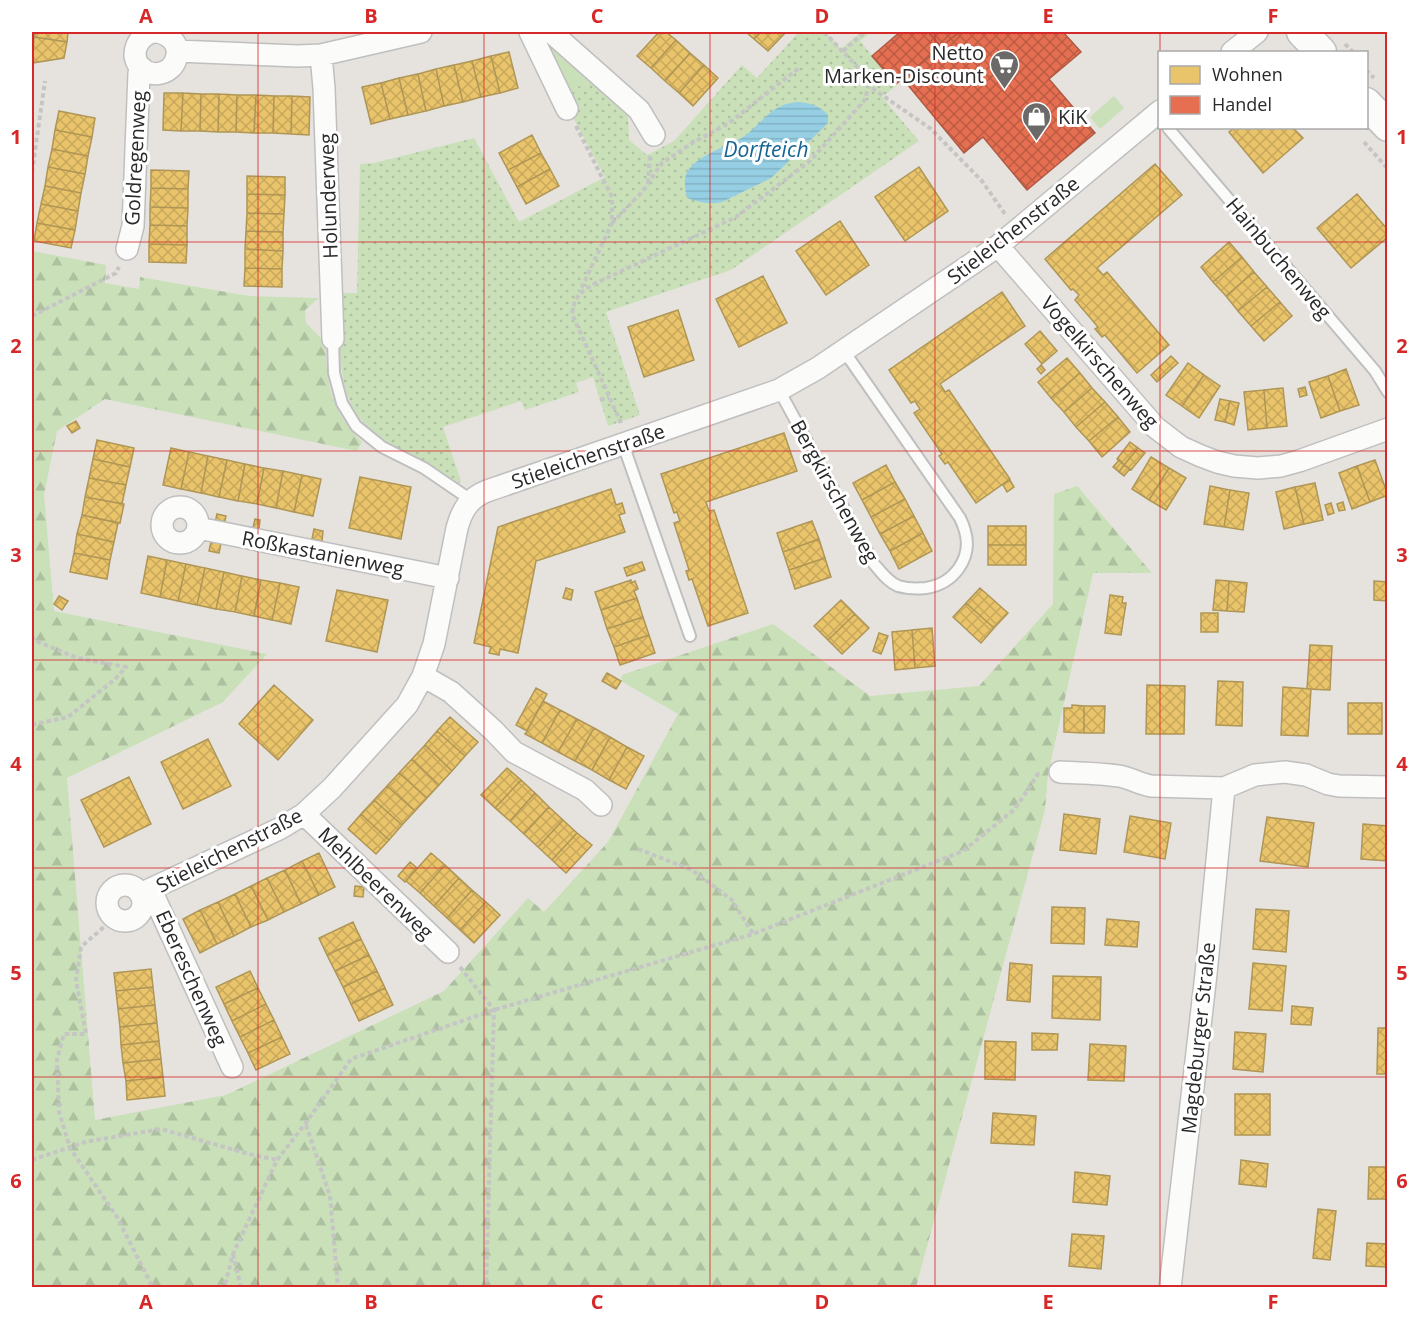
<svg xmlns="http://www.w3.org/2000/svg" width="1419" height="1319" font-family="'Open Sans',sans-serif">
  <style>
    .grass { fill: #c9e0b9 }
    .forest { fill: url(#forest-firs) }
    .park { fill: url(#park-dots) }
    .water { fill: url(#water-rules) }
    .homes { fill: url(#homes-cross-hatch); stroke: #af9656; stroke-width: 1.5 }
    .shops { fill: url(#shops-cross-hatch); stroke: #ae5a45; stroke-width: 1.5 }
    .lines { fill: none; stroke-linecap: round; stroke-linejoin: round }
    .service-casing { stroke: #c0bfc0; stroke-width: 14 }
    .minor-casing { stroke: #c0bfc0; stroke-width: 24 }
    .secondary-casing { stroke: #c0bfc0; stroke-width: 33 }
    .path { stroke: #c6c5c5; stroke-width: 4; stroke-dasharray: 4.5 3; stroke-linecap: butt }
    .service { stroke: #fbfbfa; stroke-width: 10 }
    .minor { stroke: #fbfbfa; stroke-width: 21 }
    .secondary { stroke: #fbfbfa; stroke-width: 30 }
    .grid { fill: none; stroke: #d62828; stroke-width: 1.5; stroke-opacity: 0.55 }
    .labels { text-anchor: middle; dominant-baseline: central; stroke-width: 6; stroke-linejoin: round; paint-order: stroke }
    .poi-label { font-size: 20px; fill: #292929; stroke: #fff; text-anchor: end }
    .street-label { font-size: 20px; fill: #292929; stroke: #fff }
    .water-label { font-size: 21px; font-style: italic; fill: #156490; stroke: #fff }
    .neatline { fill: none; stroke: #d62828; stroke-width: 2 }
    .grid-label { font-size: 20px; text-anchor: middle; font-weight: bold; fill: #d62828 }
  </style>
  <defs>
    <pattern id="forest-firs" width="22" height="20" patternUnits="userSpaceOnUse" patternTransform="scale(1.5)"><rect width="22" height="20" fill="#c9e0b9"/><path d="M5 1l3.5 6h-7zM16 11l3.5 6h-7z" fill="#adc09f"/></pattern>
    <pattern id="park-dots" width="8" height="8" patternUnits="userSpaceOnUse" patternTransform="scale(1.5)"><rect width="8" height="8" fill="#c9e0b9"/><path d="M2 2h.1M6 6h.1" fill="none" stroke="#adc09f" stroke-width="1.8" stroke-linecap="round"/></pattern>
    <pattern id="water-rules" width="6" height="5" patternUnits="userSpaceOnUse" patternTransform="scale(1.5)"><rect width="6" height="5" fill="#96cfe4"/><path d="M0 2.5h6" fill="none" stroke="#81b2c4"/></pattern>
    <pattern id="homes-cross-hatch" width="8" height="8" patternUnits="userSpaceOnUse" patternTransform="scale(1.5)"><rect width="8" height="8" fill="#e9c46a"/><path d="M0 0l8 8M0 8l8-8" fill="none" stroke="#c8a85c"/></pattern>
    <pattern id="shops-cross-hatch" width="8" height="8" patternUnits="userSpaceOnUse" patternTransform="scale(1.5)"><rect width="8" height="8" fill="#e76f51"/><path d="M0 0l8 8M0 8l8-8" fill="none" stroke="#bb5b43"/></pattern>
  </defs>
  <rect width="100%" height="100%" fill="#e6e3de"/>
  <!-- grass -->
  <path class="grass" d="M547 41 590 80 571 91 546 42Z
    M1114 96 1124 108 1100 129 1090 117Z"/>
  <!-- forest -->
  <path class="forest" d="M32 251 106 265 105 283 139 289 140 277 249 296 319 298 305 310 306 323 325 342C327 386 330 410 362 442L357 451 105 399 57 431 44 495 54 611 267 654 223 702 67 778 95 1120 226 1095 444 991 528 898 544 912 608 842 678 714 621 681 622 675 773 624 870 696 979 686 1053 604 1054 494 1077 486 1152 573H1093L1048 774 1045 810 916 1287H32Z"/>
  <!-- park -->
  <path class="park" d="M799 32H826L841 49 861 32H871L860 41 897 85 882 97 919 141 731 270 606 312 640 415 608 426 593 377 576 383 579 392 525 410 521 401 443 427 461 481 459 483C445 474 430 465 416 457 402 450 388 443 376 434 332 401 340 342 341 293H357L360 164 374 163 474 138 519 222 605 177 569 110 578 105 571 91 590 80 628 115 629 140 647 155 674 141 742 65 757 78Z"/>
  <!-- water -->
  <path class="water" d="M797 102C810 103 819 105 828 115V123L784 166 771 178 722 202C709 205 699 202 687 198 685 187 682 176 691 167 702 154 728 146 743 137 756 129 765 114 779 107 784 104 791 103 797 102Z"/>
  <!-- homes -->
  <path class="homes" d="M35 32H68L67 42 34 37Z
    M659 32H666L676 40 651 68 637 56Z
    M746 32H761L754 39Z
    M761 32H786L768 51 754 39Z
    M34 37 67 42 64 58 32 63Z
    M676 40 690 53 665 81 651 68Z
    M509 52 518 88 500 93 491 56Z
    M690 53 704 65 679 93 665 81Z
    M491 56 500 93 481 97 472 61Z
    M472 61 481 97 463 102 454 65Z
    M454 65 463 102 444 106 436 69Z
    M704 65 718 78 693 106 679 93Z
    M436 69 444 106 426 111 418 74Z
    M418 74 426 111 408 115 399 78Z
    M399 78 408 115 390 119 381 83Z
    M381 83 390 119 371 124 362 87Z
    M164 93H183L181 131 163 130Z
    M183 93 201 94 200 131H181Z
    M201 94H219L218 132 200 131Z
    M219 94 237 95 236 132H218Z
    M237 95H256L254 133 236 132Z
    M256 95 274 96 273 133H254Z
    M274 96H292L291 134 273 133Z
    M292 96 310 97 309 135 291 134Z
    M59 111 95 118 92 137 55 130Z
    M1234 128H1293L1303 138 1263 173 1229 132Z
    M55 130 92 137 88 156 52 149Z
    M532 135 541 153 508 170 499 153Z
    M52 149 88 156 85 174 48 167Z
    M541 153 550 169 517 187 508 170Z
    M1155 164 1182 195 1097 268 1103 275 1107 272 1169 345 1137 373 1105 335 1102 337 1095 329 1098 327 1075 300 1079 295 1073 289 1071 290 1045 259Z
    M48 167 85 174 81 193 45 186Z
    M919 167 948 211 905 241 875 197Z
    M550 169 559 186 526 204 517 187Z
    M151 170 189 171 188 189 151 188Z
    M247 176 285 177V195L247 194Z
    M45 186 81 193 78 211 41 204Z
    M151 188 188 189V208L150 207Z
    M247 194 285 195 284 214 247 213Z
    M1357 194 1388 230V237L1351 268 1317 228Z
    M41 204 78 211 75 230 37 223Z
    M150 207 188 208 187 226 150 225Z
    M247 213 284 214 283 232 246 231Z
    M840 221 869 265 826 295 796 251Z
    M37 223 75 230 71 248 34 241Z
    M150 225 187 226V245L149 244Z
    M246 231 283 232V251L245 249Z
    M1229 242 1242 257 1213 282 1201 267Z
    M149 244 187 245 186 263 149 262Z
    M245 249 283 251 282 269 245 268Z
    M1242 257 1254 272 1226 296 1213 282Z
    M245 268 282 269V287L244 286Z
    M1254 272 1267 287 1238 311 1226 296Z
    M763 276 787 323 739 347 716 299Z
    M1267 287 1280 302 1251 326 1238 311Z
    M1002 292 1025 326 940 384 945 392 949 390 1010 479 976 503 948 462 945 464 939 456 942 454 914 413 920 409 915 401 911 403 889 370Z
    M1280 302 1292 316 1264 341 1251 326Z
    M678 310 694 360 644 377 628 327Z
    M1040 331 1057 351 1042 364 1025 344Z
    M1171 356 1178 363 1157 382 1151 375Z
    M1067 358 1080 373 1051 398 1038 382Z
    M1188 363 1204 375 1182 406 1166 395Z
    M1041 365 1045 370 1041 374 1037 369Z
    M1346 369 1359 405 1340 411 1328 376Z
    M1080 373 1092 388 1064 412 1051 398Z
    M1204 375 1220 386 1199 418 1182 406Z
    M1328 376 1340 411 1321 418 1309 382Z
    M1305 387 1307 395 1300 397 1298 389Z
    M1092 388 1105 402 1076 427 1064 412Z
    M1283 388 1287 426 1267 428 1264 390Z
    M1264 390 1267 428 1248 430 1244 392Z
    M1220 399 1230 401 1225 422 1215 420Z
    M1230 401 1239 403 1234 425 1225 422Z
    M1105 402 1118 417 1089 441 1076 427Z
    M1118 417 1130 432 1102 457 1089 441Z
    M76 421 80 428 72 433 67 426Z
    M784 433 797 471 706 502 709 511 714 510 748 613 708 626 692 579 689 580 686 571 689 570 674 523 680 521 677 512 674 513 661 474Z
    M97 440 134 448 130 467 93 459Z
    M1130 442 1138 448 1124 465 1117 459Z
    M171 448 189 452 181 489 163 485Z
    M1138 448 1145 453 1131 470 1124 465Z
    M189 452 208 456 201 493 181 489Z
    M208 456 227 460 219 497 201 493Z
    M1151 457 1169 468 1149 500 1132 489Z
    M93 459 130 467 126 485 89 478Z
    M227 460 245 464 238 501 219 497Z
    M1119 460 1124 465 1119 472 1113 467Z
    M1375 460 1388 495 1370 502 1357 466Z
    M245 464 264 468 257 504 238 501Z
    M886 465 895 482 862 500 853 483Z
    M1124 465 1130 469 1124 476 1119 472Z
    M1357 466 1370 502 1352 509 1339 473Z
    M264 468 283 471 276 508 257 504Z
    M1169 468 1186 478 1166 510 1149 500Z
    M283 471 302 475 294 512 276 508Z
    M302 475 321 479 313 516 294 512Z
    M360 477 411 487 401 539 349 528Z
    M89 478 126 485 122 504 85 497Z
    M1010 480 1014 487 1007 492 1003 485Z
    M895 482 905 499 871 517 862 500Z
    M1315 483 1323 520 1304 524 1295 487Z
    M1210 486 1230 490 1224 527 1204 524Z
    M1295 487 1304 524 1284 529 1276 492Z
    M611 489 616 505 622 503 625 513 619 515 625 532 536 561 518 653 500 649 499 655 489 653 491 647 474 643 498 527Z
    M1230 490 1249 493 1243 530 1224 527Z
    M85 497 124 504 120 523 82 515Z
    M905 499 914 516 880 534 871 517Z
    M1343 502 1345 510 1339 511 1337 504Z
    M1331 503 1334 513 1328 515 1325 505Z
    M217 514 226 516 224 525 215 523Z
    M82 515 118 523 114 542 77 534Z
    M914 516 923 533 890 551 880 534Z
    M255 519 260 520 259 529 253 528Z
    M812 521 819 539 783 552 777 533Z
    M988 526H1026V545H988Z
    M314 529 323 531 322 541 312 539Z
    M923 533 932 551 899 569 890 551Z
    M77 534 114 542 110 560 74 553Z
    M819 539 825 558 789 570 783 552Z
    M211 542 221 543 219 553 209 551Z
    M988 545H1026V565H988Z
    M74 553 110 560 107 579 70 572Z
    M148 556 167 560 160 597 141 593Z
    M825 558 831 577 795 589 789 570Z
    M167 560 186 564 178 601 160 597Z
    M642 562 645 570 627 576 624 568Z
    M186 564 205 568 197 605 178 601Z
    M205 568 224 572 216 609 197 605Z
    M224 572 242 576 235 612 216 609Z
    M242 576 261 580 254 616 235 612Z
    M261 580 280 583 272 620 254 616Z
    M631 580V583L635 581 638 589 634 591 637 598 601 610 595 592Z
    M1216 580 1229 581 1227 611 1213 610Z
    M1229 581 1247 583 1244 612 1227 611Z
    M1374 581 1388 582V601L1374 600Z
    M280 583 299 587 291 624 272 620Z
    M566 588 573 590 571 600 563 598Z
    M980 588 1008 613 994 628 966 603Z
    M337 590 388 600 377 652 326 641Z
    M1110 595 1123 597 1122 603H1126L1121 635 1105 633Z
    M59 596 68 601 62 610 54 604Z
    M637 598 643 617 607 629 601 610Z
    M841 600 855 614 828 640 814 626Z
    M966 603 994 628 981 643 953 617Z
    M1201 613H1218V632H1201Z
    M855 614 869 628 842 654 828 640Z
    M643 617 649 635 614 647 607 629Z
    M932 628 935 666 915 668 912 630Z
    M912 630 915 668 895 670 892 632Z
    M879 633 888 636 881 654 873 651Z
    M649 635 655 653 620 665 614 647Z
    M1310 645 1332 646 1330 690 1307 689Z
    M607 673 621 681 616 689 602 681Z
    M1218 681 1243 682 1242 726 1216 725Z
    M274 685 313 720 278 760 239 724Z
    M1147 685 1185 686 1184 734H1146Z
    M1283 687 1311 689 1308 736 1281 735Z
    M536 688 547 694 527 731 516 725Z
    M543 701 560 710 542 743 525 734Z
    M1348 703H1382V734H1348Z
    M1072 705 1084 706V733L1064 732V708H1072Z
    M1084 706H1105L1104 733H1084Z
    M560 710 577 719 558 752 542 743Z
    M450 717 478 742 465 756 437 731Z
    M577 719 594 728 575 761 558 752Z
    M594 728 610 737 592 770 575 761Z
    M437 731 465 756 452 771 425 745Z
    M610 737 627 747 609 780 592 770Z
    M208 739 231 786 183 809 161 762Z
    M425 745 452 771 439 785 412 759Z
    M627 747 644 756 626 789 609 780Z
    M412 759 439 785 427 798 399 773Z
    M507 768 521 780 495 808 481 795Z
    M399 773 427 798 415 811 387 786Z
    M129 777 151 824 104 847 81 800Z
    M521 780 535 793 510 821 495 808Z
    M387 786 415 811 402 825 374 800Z
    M535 793 549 807 524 834 510 821Z
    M374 800 402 825 389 840 361 814Z
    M549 807 563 820 538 847 524 834Z
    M361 814 389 840 376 854 348 829Z
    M1064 814 1100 819 1096 854 1060 850Z
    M1130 816 1171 823 1165 859 1124 852Z
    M1267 817 1314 823 1308 867 1260 861Z
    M563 820 577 833 552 860 538 847Z
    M1363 824 1388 826V861L1361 859Z
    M577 833 592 845 566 873 552 860Z
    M319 853 335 887 319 895 302 861Z
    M431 853 445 865 420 893 406 881Z
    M302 861 319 895 301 904 285 870Z
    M410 862 417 868 405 882 398 876Z
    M445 865 459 878 434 906 420 893Z
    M285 870 301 904 284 912 267 878Z
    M267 878 284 912 268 920 251 886Z
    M459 878 472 890 447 918 434 906Z
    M251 886 268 920 251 927 235 894Z
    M355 886 364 887 363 897 354 896Z
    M472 890 486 902 460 930 447 918Z
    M235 894 251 927 234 936 218 902Z
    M218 902 234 936 217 944 200 910Z
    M486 902 500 915 474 943 460 930Z
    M1052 907 1085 908 1084 944 1051 943Z
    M1256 909 1289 911 1286 952 1253 949Z
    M200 910 217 944 200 953 183 919Z
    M1107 919 1139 922 1137 947 1105 945Z
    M353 922 361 939 327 955 319 938Z
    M361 939 369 955 335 971 327 955Z
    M369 955 377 971 343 987 335 971Z
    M1010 963 1032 965 1030 1002 1007 1000Z
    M1253 963 1286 966 1282 1011 1249 1009Z
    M151 969 153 987 116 991 114 973Z
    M250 971 258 988 224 1004 216 987Z
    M377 971 385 988 351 1004 343 987Z
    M1053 976 1101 977 1100 1020 1052 1018Z
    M153 987 155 1005 118 1009 116 991Z
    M258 988 266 1004 232 1021 224 1004Z
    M385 988 393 1005 359 1021 351 1004Z
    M266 1004 274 1020 240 1037 232 1021Z
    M155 1005 157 1023 120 1027 118 1009Z
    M1292 1006 1313 1008 1311 1025 1291 1024Z
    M274 1020 282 1037 248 1053 240 1037Z
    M157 1023 159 1041 121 1045 120 1027Z
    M1378 1028H1388V1074H1377Z
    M1235 1032 1266 1034 1263 1072 1233 1069Z
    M1032 1033 1058 1034 1057 1050H1032Z
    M282 1037 290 1054 256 1070 248 1053Z
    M159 1041 161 1059 123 1063 121 1045Z
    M985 1041 1016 1042 1015 1080 985 1079Z
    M1090 1044 1126 1046 1124 1081 1088 1080Z
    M161 1059 163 1077 126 1081 123 1063Z
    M163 1077 165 1096 127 1100 126 1081Z
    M1235 1094H1270V1135H1235Z
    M993 1113 1036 1116 1034 1145 991 1143Z
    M1241 1160 1268 1164 1266 1187 1239 1184Z
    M1369 1167H1388V1199H1368Z
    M1075 1172 1110 1176 1107 1205 1073 1202Z
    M1318 1209 1336 1211 1330 1260 1313 1258Z
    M1072 1234 1104 1236 1101 1269 1069 1266Z
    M1367 1243 1388 1244V1267L1366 1266Z"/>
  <!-- shops -->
  <path class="shops" d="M900 32H928L941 47 896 84 872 56Z
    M929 32H959L941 47Z
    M959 32H1063L1081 52 1049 79 1095 133 1027 190 983 137 964 153 903 79Z"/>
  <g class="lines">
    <defs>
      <path id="service" d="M1168 128 1375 371 1388 392
        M333 339 334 373 342 403 356 426 382 447 424 468 471 500
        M779 390 874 564C881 572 888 582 898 586 908 589 916 589 926 588 953 584 973 559 965 531 964 527 962 522 960 518L844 351
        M623 444 690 636"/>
      <path id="minor" d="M154 32C138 35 128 55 141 68 153 79 172 73 176 59 181 45 170 34 157 32
        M530 32 567 109
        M551 32 639 110 654 135
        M177 51 298 56 321 55 421 32
        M1232 52 1257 32
        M321 55 324 88 333 339
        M998 246 1155 427 1181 447 1201 456 1217 462 1234 466 1258 468 1281 466 1299 461 1388 429
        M127 249 133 226 139 73 142 68
        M162 525a18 18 0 1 1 36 0a18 18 0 1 1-36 0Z
        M198 528 448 578
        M423 676 451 692 494 731 514 752 585 790 601 805
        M1060 772C1079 773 1100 773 1119 776 1130 778 1140 784 1151 786L1224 788 1255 775 1285 772 1306 775 1328 784 1339 786 1388 787
        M304 814 448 952
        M107 903a18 18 0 1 1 36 0a18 18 0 1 1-36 0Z
        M151 890 232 1067
        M140 894 279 829 304 814 332 788 407 705 423 676 434 644 457 528C462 510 469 498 487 491L779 390 818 368 998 246 1160 111
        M1170 1288 1206 974 1224 788"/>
      <path id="secondary" d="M1302 32 1321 52
        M1366 103 1388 126"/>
    </defs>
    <!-- service casing -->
    <use href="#service" class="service-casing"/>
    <!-- minor casing -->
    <use href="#minor" class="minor-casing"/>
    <!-- secondary casing -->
    <use href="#secondary" class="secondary-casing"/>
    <!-- path -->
    <path class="path" d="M824 32 865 75 869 86 931 129 982 181 1005 214
      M1345 44 1353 52
      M843 51 865 32
      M1366 70 1374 78
      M576 126 612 197V223L580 291
      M1364 142 1388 169
      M32 172 45 81
      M648 183 650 154
      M612 223 642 192 662 163 694 142 729 123 799 68
      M32 316 116 273 119 267
      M600 400 609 397
      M621 423 572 314C575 295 580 292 596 283L736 217 810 161 864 101 869 86
      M32 636 34 640 77 658 126 667 114 680 68 717 35 724H32
      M638 849 692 870 732 900 753 934
      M112 915 106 925 81 947 76 980 86 1034H64L57 1059 59 1112 70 1148 117 1217 153 1288
      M460 967 494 1010 486 1288
      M306 1125 330 1196 338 1288
      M32 1160 85 1142 161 1129 249 1154 277 1160
      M233 1254 241 1288
      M218 1288 226 1281 233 1254 277 1160 305 1124 351 1059 494 1010 753 934 963 851 1015 809 1038 774H1040"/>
    <!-- service -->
    <use href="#service" class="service"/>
    <!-- minor -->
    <use href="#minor" class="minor"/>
    <!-- secondary -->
    <use href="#secondary" class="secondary"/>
  </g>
  <!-- grid -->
  <path class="grid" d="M258 32V1288M484 32V1288M710 32V1288M935 32V1288M1160 32V52M1160 128V1288M32 242H1388M32 451H1388M32 660H1388M32 868H1388M32 1077H1388"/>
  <!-- icons -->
  <defs>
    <symbol id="supermarket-pin" viewBox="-11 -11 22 30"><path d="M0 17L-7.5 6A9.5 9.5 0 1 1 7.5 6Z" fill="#6b6a68" stroke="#fff"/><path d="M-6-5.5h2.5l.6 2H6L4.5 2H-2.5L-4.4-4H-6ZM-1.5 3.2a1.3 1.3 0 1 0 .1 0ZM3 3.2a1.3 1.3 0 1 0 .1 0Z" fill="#fff"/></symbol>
    <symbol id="shop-pin" viewBox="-11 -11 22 30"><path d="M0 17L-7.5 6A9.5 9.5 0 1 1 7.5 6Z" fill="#6b6a68" stroke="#fff"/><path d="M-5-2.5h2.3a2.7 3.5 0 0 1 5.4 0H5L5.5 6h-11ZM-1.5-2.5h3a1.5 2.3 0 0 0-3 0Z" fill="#fff"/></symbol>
  </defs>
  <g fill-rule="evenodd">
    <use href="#supermarket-pin" x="988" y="48" width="33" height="45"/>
    <use href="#shop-pin" x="1020" y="100" width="33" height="45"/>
  </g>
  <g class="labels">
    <!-- poi labels -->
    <g class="poi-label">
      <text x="984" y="52">Netto<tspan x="984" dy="23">Marken-Discount</tspan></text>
      <text x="1058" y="116" text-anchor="start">KiK</text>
    </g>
    <!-- street labels -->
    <g class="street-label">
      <text transform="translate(135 158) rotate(-87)">Goldregenweg</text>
      <text transform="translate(328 196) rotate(-92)">Holunderweg</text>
      <text transform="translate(1013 230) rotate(-38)">Stieleichenstraße</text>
      <text transform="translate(1279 258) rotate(50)">Hainbuchenweg</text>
      <text transform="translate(1100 362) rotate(49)">Vogelkirschenweg</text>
      <text transform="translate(588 456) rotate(-19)">Stieleichenstraße</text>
      <text transform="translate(835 491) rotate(61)">Bergkirschenweg</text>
      <text transform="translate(323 553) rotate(11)">Roßkastanienweg</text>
      <text transform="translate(229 850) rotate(-27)">Stieleichenstraße</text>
      <text transform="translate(376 883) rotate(44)">Mehlbeerenweg</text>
      <text transform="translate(192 978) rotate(66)">Ebereschenweg</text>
      <text transform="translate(1198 1038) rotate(-84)">Magdeburger Straße</text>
    </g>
    <!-- water labels -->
    <g class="water-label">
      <text x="766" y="149">Dorfteich</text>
    </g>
  </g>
  <!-- border -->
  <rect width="1419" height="1319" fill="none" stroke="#ffffff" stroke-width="66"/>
  <!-- legend -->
  <rect x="1158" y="51" width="210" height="78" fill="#ffffff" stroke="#a9a9a9" stroke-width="1.5"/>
  <rect x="1170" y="66" width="30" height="18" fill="#e9c46a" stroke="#a9a9a9" stroke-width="1.5"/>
  <text x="1212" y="81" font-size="18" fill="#292929">Wohnen</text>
  <rect x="1170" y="96" width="30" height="18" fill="#e76f51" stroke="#a9a9a9" stroke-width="1.5"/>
  <text x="1212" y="111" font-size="18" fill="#292929">Handel</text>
  <rect x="33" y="33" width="1353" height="1253" class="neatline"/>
  <g class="grid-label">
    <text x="146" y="23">A</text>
    <text x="371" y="23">B</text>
    <text x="597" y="23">C</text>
    <text x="822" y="23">D</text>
    <text x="1048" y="23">E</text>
    <text x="1273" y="23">F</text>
    <text x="16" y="144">1</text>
    <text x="1402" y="144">1</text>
    <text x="16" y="353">2</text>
    <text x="1402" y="353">2</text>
    <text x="16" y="562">3</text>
    <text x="1402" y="562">3</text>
    <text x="16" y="771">4</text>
    <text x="1402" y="771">4</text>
    <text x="16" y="980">5</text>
    <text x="1402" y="980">5</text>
    <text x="16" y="1188">6</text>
    <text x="1402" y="1188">6</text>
    <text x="146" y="1309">A</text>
    <text x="371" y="1309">B</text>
    <text x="597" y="1309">C</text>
    <text x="822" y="1309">D</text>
    <text x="1048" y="1309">E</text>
    <text x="1273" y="1309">F</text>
  </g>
</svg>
